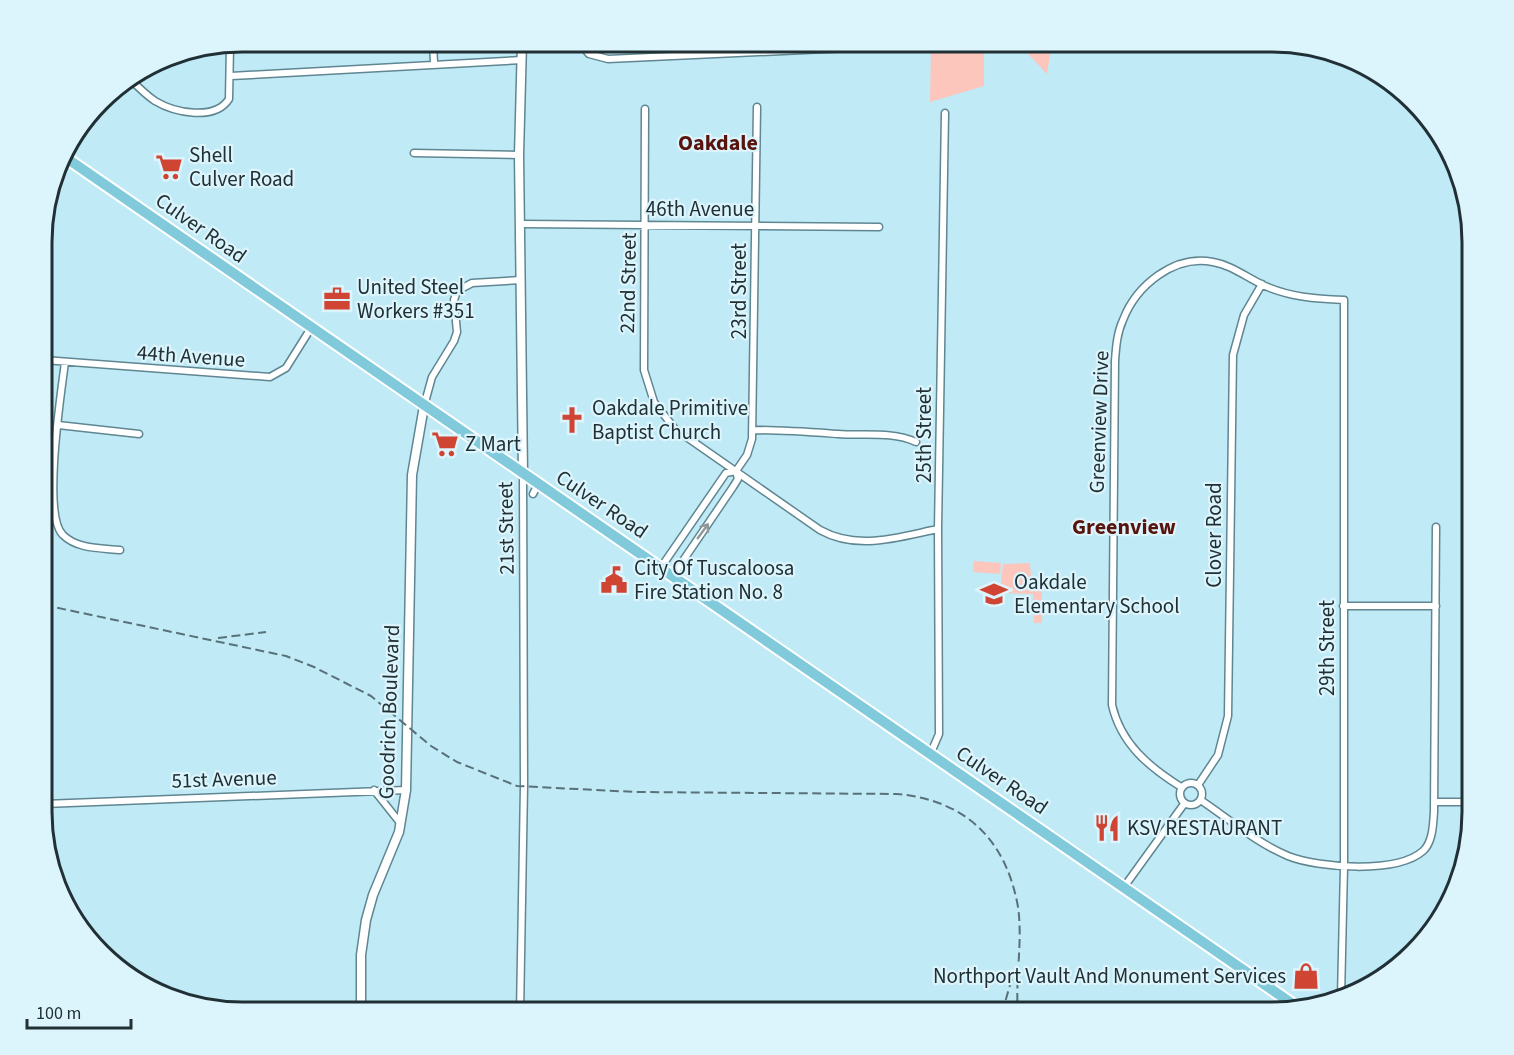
<svg xmlns="http://www.w3.org/2000/svg" width="1514" height="1055" font-family="'Source Sans 3',sans-serif">
  <style>
    .green { fill: #fcc6bd }
    .lines { fill: none; stroke-linecap: round; stroke-linejoin: round }
    .minor-casing { stroke: #5f8691; stroke-width: 9 }
    .tertiary-casing { stroke: #5f8691; stroke-width: 11 }
    .primary-casing { stroke: #fff; stroke-width: 14 }
    .minor { stroke: #fff; stroke-width: 6 }
    .tertiary { stroke: #fff; stroke-width: 8 }
    .primary { stroke: #80cadc; stroke-width: 10 }
    .rail { stroke: #587179; stroke-width: 2; stroke-dasharray: 9 4.5; stroke-linecap: butt }
    .oneway { stroke: #90989a }
    .labels { text-anchor: middle; dominant-baseline: central; stroke-width: 4.5; stroke-linejoin: round; paint-order: stroke }
    .poi-label { font-size: 21px; fill: #203035; stroke: #dcf4fc; text-anchor: start }
    .street-label { font-size: 21px; fill: #203035; stroke: #dcf4fc }
    .neighbourhood-label { font-size: 22px; font-weight: bold; fill: #57130c; stroke: #dcf4fc }
    .rim { fill: none; stroke: #203035; stroke-width: 3 }
  </style>
  <rect width="100%" height="100%" fill="#c1eaf7"/>
  <!-- green -->
  <path class="green" d="M931 42H984V86L930 102Z
    M1017 42H1052L1047 74Z
    M974 561 1001 563 1000 574 973 572Z
    M1030 563 1031 578H1042V623H1034L1033 594 1000 593 1003 564Z"/>
  <g class="lines">
    <defs>
      <path id="minor" d="M433 42 434 63
        M579 42 589 54 608 59 934 44
        M1247 42V48
        M231 76 522 60
        M130 79C138 87 146 95 155 101 175 113 215 121 229 99L230 45
        M645 109 644 370 654 402 675 429 820 530C858 551 898 537 938 529
        M414 153 519 155
        M521 224 879 227
        M44 360 270 377 286 368 311 328
        M65 362C61 394 42 515 63 535 77 549 100 548 120 550
        M424 406 432 377 454 341 457 332 454 300 457 291 472 283 521 280
        M58 425 139 434
        M753 430C782 430 809 432 838 434 864 436 892 431 916 442
        M736 471 738 479 733 487 676 571 665 572 664 563 726 473 736 471 747 455 752 439 757 107
        M533 494 538 484
        M1343 606H1436
        M930 755 939 734 938 529 945 113
        M1180 794a11 11 0 1 1 22 0a11 11 0 1 1-22 0Z
        M1198 785 1218 755 1228 716 1233 355 1244 315 1262 284
        M1181 787C1149 767 1121 744 1112 705L1115 361C1116 347 1117 333 1123 320 1136 286 1174 254 1213 262 1231 265 1246 277 1263 285 1289 297 1316 299 1344 300V866L1341 997
        M374 790 401 824
        M1202 801C1230 820 1257 843 1288 856 1318 868 1397 874 1423 851 1433 842 1433 824 1434 812L1436 527
        M1434 802H1472
        M44 804 406 790
        M1124 887 1184 804
        M520 1013 524 786 523 474"/>
      <path id="tertiary" d="M522 42 519 155 523 474
        M361 1013V955L366 920 373 895 399 832 406 790 412 475 424 406"/>
      <path id="primary" d="M62 155 1297 1007"/>
    </defs>
    <!-- minor casing -->
    <use href="#minor" class="minor-casing"/>
    <!-- tertiary casing -->
    <use href="#tertiary" class="tertiary-casing"/>
    <!-- primary casing -->
    <use href="#primary" class="primary-casing"/>
    <!-- minor -->
    <use href="#minor" class="minor"/>
    <!-- tertiary -->
    <use href="#tertiary" class="tertiary"/>
    <!-- primary -->
    <use href="#primary" class="primary"/>
    <!-- rail -->
    <path class="rail" d="M44 605 286 656 314 667 371 696 431 746 457 762 517 786 636 792 897 794C965 800 1006 839 1018 907 1023 941 1015 978 1018 1013
      M218 638 266 632
      M1002 1013 1012 978"/>
  </g>
  <!-- one-way arrows -->
  <defs><path id="oneway-shaft" d="M-6 0H5M1.5-3L5.5 0L1.5 3" fill="none" stroke-width="1.6" stroke-linecap="round" stroke-linejoin="round" transform="scale(1.5)"/></defs>
  <use class="oneway" href="#oneway-shaft" transform="translate(703 531) rotate(-54)"/>
  <!-- icons -->
  <defs>
    <symbol id="supermarket-bare" viewBox="-9 -9 18 18"><path d="M-6-5.5h2.5l.6 2H6L4.5 2H-2.5L-4.4-4H-6ZM-1.5 3.2a1.3 1.3 0 1 0 .1 0ZM3 3.2a1.3 1.3 0 1 0 .1 0Z" fill="#d04433" stroke="#dcf4fc" stroke-width="2.5" paint-order="stroke"/></symbol>
    <symbol id="office-bare" viewBox="-9 -9 18 18"><path d="M-6-3h4V-5.5h4V-3h4V5H-6ZM-1-4.5V-3h2v-1.5ZM-6 0V1H6V0Z" fill="#d04433" stroke="#dcf4fc" stroke-width="2.5" paint-order="stroke"/></symbol>
    <symbol id="church-bare" viewBox="-9 -9 18 18"><path d="M-1.2-6h2.4v3.5h3.3v2.4h-3.3V6h-2.4V-.1h-3.3v-2.4h3.3Z" fill="#d04433" stroke="#dcf4fc" stroke-width="2.5" paint-order="stroke"/></symbol>
    <symbol id="civic-bare" viewBox="-9 -9 18 18"><path d="M-.6-6.5H3V-4.5H.6V-3L4-1V1h2V6H-6V1h2V-1L-.6-3ZM-1.2 2.5V6h2.4V2.5Z" fill="#d04433" stroke="#dcf4fc" stroke-width="2.5" paint-order="stroke"/></symbol>
    <symbol id="school-bare" viewBox="-9 -9 18 18"><path d="M0-5L7-2L0 1L-7-2ZM-4 1L0 2.5L4 1V4Q0 6-4 4Z" fill="#d04433" stroke="#dcf4fc" stroke-width="2.5" paint-order="stroke"/></symbol>
    <symbol id="restaurant-bare" viewBox="-9 -9 18 18"><path d="M-5-6h1v4h1v-4h1v4h1v-4h1v5L-1.5 .5V6h-2V.5L-5-1ZM5-6V6H3V1.5H1.5Q1.5-4 5-6Z" fill="#d04433" stroke="#dcf4fc" stroke-width="2.5" paint-order="stroke"/></symbol>
    <symbol id="shop-bare" viewBox="-9 -9 18 18"><path d="M-5-2.5h2.3a2.7 3.5 0 0 1 5.4 0H5L5.5 6h-11ZM-1.5-2.5h3a1.5 2.3 0 0 0-3 0Z" fill="#d04433" stroke="#dcf4fc" stroke-width="2.5" paint-order="stroke"/></symbol>
  </defs>
  <g fill-rule="evenodd">
    <use href="#supermarket-bare" x="150" y="148" width="38" height="38"/>
    <use href="#office-bare" x="318" y="280" width="38" height="38"/>
    <use href="#church-bare" x="553" y="401" width="38" height="38"/>
    <use href="#supermarket-bare" x="426" y="425" width="38" height="38"/>
    <use href="#civic-bare" x="595" y="561" width="38" height="38"/>
    <use href="#school-bare" x="975" y="575" width="38" height="38"/>
    <use href="#restaurant-bare" x="1088" y="809" width="38" height="38"/>
    <use href="#shop-bare" x="1287" y="957" width="38" height="38"/>
  </g>
  <g class="labels">
    <!-- poi labels -->
    <g class="poi-label">
      <text x="189" y="155">Shell<tspan x="189" dy="24">Culver Road</tspan></text>
      <text x="357" y="287">United Steel<tspan x="357" dy="24">Workers #351</tspan></text>
      <text x="592" y="408">Oakdale Primitive<tspan x="592" dy="24">Baptist Church</tspan></text>
      <text x="465" y="444">Z Mart</text>
      <text x="634" y="568">City Of Tuscaloosa<tspan x="634" dy="24">Fire Station No. 8</tspan></text>
      <text x="1014" y="582">Oakdale<tspan x="1014" dy="24">Elementary School</tspan></text>
      <text x="1127" y="828">KSV RESTAURANT</text>
      <text x="1286" y="976" text-anchor="end">Northport Vault And Monument Services</text>
    </g>
    <!-- street labels -->
    <g class="street-label">
      <text x="700" y="209">46th Avenue</text>
      <text transform="translate(201 228) rotate(35)">Culver Road</text>
      <text transform="translate(628 283) rotate(-89)">22nd Street</text>
      <text transform="translate(739 291) rotate(-90)">23rd Street</text>
      <text transform="translate(191 356) rotate(4)">44th Avenue</text>
      <text transform="translate(1099 422) rotate(-88)">Greenview Drive</text>
      <text transform="translate(924 435) rotate(-90)">25th Street</text>
      <text transform="translate(602 504) rotate(34)">Culver Road</text>
      <text transform="translate(506 528) rotate(-91)">21st Street</text>
      <text transform="translate(1214 535) rotate(-90)">Clover Road</text>
      <text transform="translate(1327 648) rotate(-90)">29th Street</text>
      <text transform="translate(389 712) rotate(-88)">Goodrich Boulevard</text>
      <text transform="translate(224 779) rotate(-2)">51st Avenue</text>
      <text transform="translate(1002 780) rotate(34)">Culver Road</text>
    </g>
    <!-- neighbourhood labels -->
    <g class="neighbourhood-label">
      <text x="718" y="143">Oakdale</text>
      <text x="1124" y="527">Greenview</text>
    </g>
  </g>
  <!-- crop -->
  <path d="M0 0H1514V1055H0ZM242 52H1272A190 190 0 0 1 1462 242V812A190 190 0 0 1 1272 1002H242A190 190 0 0 1 52 812V242A190 190 0 0 1 242 52Z" fill="#dcf4fc" fill-rule="evenodd"/>
  <path class="rim" d="M242 52H1272A190 190 0 0 1 1462 242V812A190 190 0 0 1 1272 1002H242A190 190 0 0 1 52 812V242A190 190 0 0 1 242 52Z"/>
  <!-- scale -->
  <path d="M27 1019v9h104v-9" fill="none" stroke="#203035" stroke-width="3"/>
  <text x="36" y="1019" font-size="18" fill="#203035" stroke="#dcf4fc" stroke-width="4.5" paint-order="stroke">100 m</text>
</svg>
